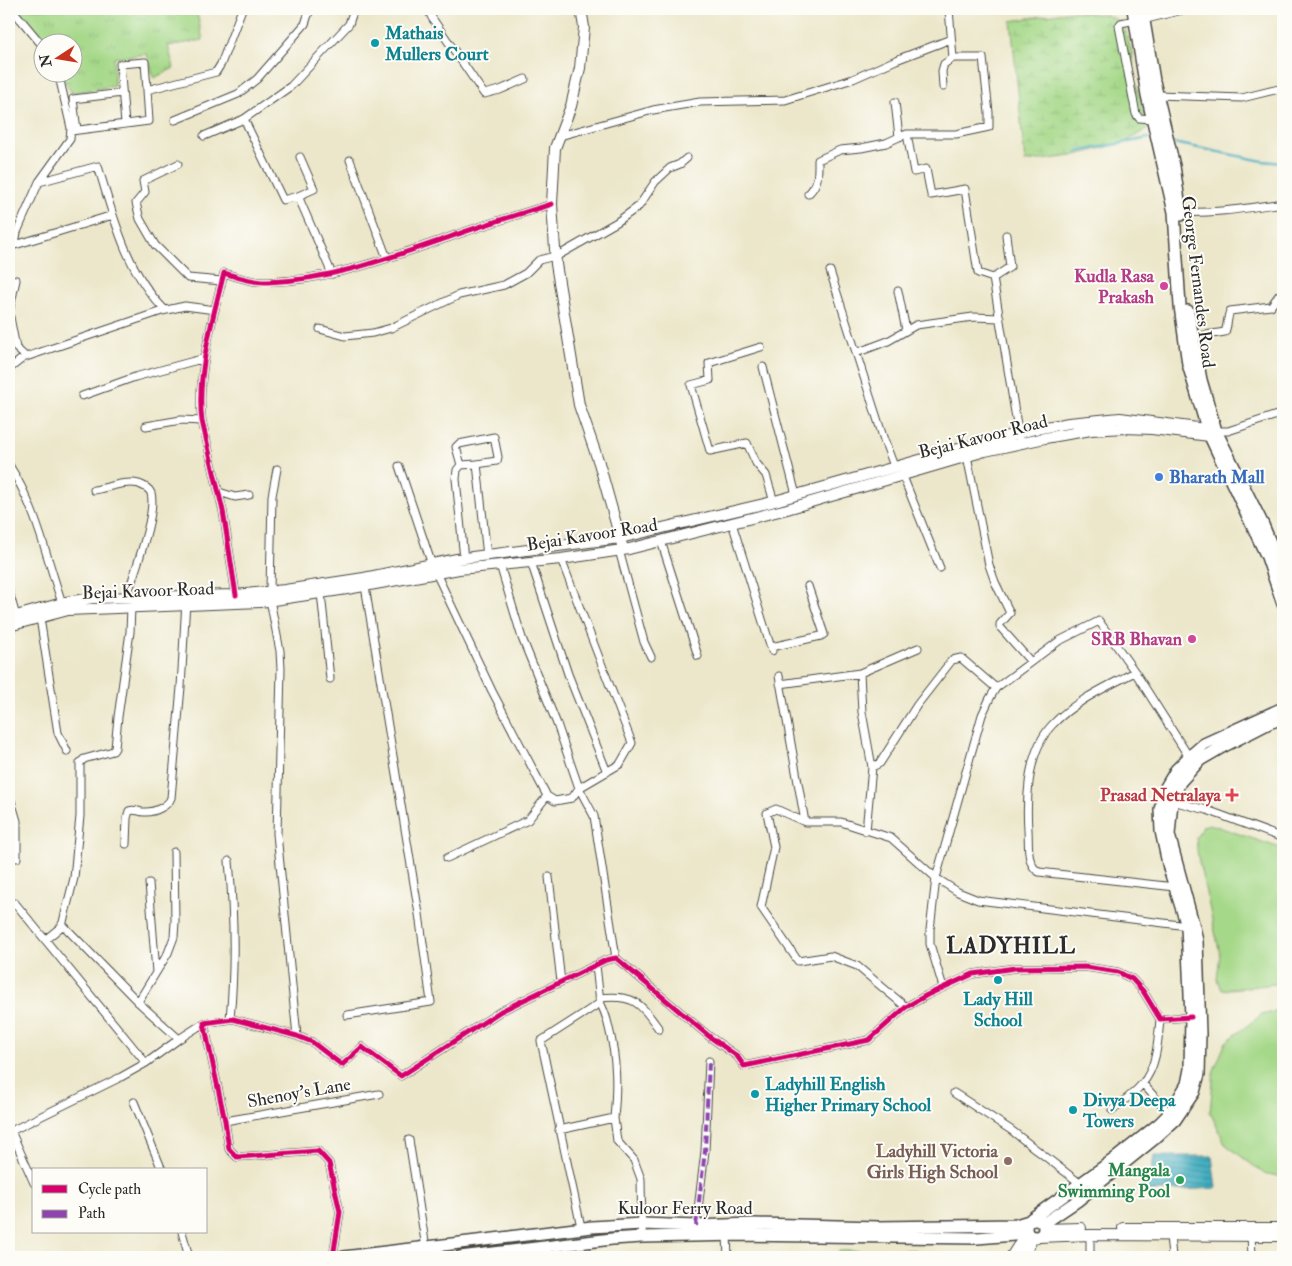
<svg xmlns="http://www.w3.org/2000/svg" width="1292" height="1266" font-family="'IM FELL Double Pica',serif">
  <style>
    .grass { fill: url(#grass-tufts); stroke: #68825a }
    .wetland { fill: url(#wetland-marsh); stroke: #68825a }
    .cemetery { fill: url(#cemetery-stones); stroke: #68825a }
    .park { fill: #a5d888; stroke: #68825a }
    .water { fill: url(#water-rules); stroke: #366c76 }
    .lines { fill: none; stroke-linecap: round; stroke-linejoin: round }
    .stream { stroke: #41adc0; stroke-width: 2.5 }
    .street-casing { stroke: #484743; stroke-width: 9 }
    .secondary-casing { stroke: #484743; stroke-width: 12 }
    .primary-casing { stroke: #484743; stroke-width: 14 }
    .street { stroke: #fff; stroke-width: 7 }
    .secondary { stroke: #fff; stroke-width: 10 }
    .primary { stroke: #fff; stroke-width: 11 }
    .quiet { stroke: #8e44ad; stroke-width: 4; stroke-dasharray: 8 4; stroke-linecap: butt }
    .cycleway-casing { stroke: #fdfcf7; stroke-width: 8 }
    .cycleway { stroke: #d6006c; stroke-width: 5 }
    .culture-dot { fill: #0f9aa8; stroke: #fdfcf7; stroke-width: 2 }
    .hotel-dot { fill: #d1479c; stroke: #fdfcf7; stroke-width: 2 }
    .shop-dot { fill: #3f7fe0; stroke: #fdfcf7; stroke-width: 2 }
    .health-dot { fill: #e0444e; stroke: #fdfcf7; stroke-width: 2 }
    .education-dot { fill: #8d6e63; stroke: #fdfcf7; stroke-width: 2 }
    .leisure-dot { fill: #2e9e5b; stroke: #fdfcf7; stroke-width: 2 }
    .labels { text-anchor: middle; dominant-baseline: central; stroke-width: 4; stroke-linejoin: round; paint-order: stroke }
    .culture-label { font-size: 18px; font-weight: bold; fill: #0d838f; stroke: #fdfcf7; text-anchor: start }
    .hotel-label { font-size: 18px; font-weight: bold; fill: #b23c85; stroke: #fdfcf7; text-anchor: end }
    .street-label { font-size: 18px; fill: #2b2b2b; stroke: #fdfcf7 }
    .shop-label { font-size: 18px; font-weight: bold; fill: #366cbe; stroke: #fdfcf7; text-anchor: start }
    .health-label { font-size: 18px; font-weight: bold; fill: #be3a42; stroke: #fdfcf7; text-anchor: end }
    .education-label { font-size: 18px; font-weight: bold; fill: #785e54; stroke: #fdfcf7; text-anchor: end }
    .leisure-label { font-size: 18px; font-weight: bold; fill: #27864d; stroke: #fdfcf7; text-anchor: end }
    .district-label { font-size: 22px; font-weight: bold; letter-spacing: 1px; fill: #2b2b2b; stroke: #fdfcf7 }
  </style>
  <defs>
    <pattern id="grass-tufts" width="24" height="20" patternUnits="userSpaceOnUse" patternTransform="scale(1.25)"><rect width="24" height="20" fill="#a5d888"/><path d="M3 7l-1-3M5 7V3M7 7l1-3M15 17l-1-3M17 17v-4M19 17l1-3" fill="none" stroke="#8eba76"/></pattern>
    <pattern id="wetland-marsh" width="20" height="14" patternUnits="userSpaceOnUse" patternTransform="scale(1.25)"><rect width="20" height="14" fill="#a5d888"/><path d="M1 5h8M5 5V1M11 12h8M15 12V8" fill="none" stroke="#8eba76"/></pattern>
    <pattern id="cemetery-stones" width="16" height="16" patternUnits="userSpaceOnUse" patternTransform="scale(1.25)"><rect width="16" height="16" fill="#a5d888"/><path d="M2 7V4a2 2 0 0 1 4 0v3zM10 15v-3a2 2 0 0 1 4 0v3z" fill="#8eba76"/></pattern>
    <pattern id="water-rules" width="6" height="5" patternUnits="userSpaceOnUse" patternTransform="scale(1.25)"><rect width="6" height="5" fill="#41adc0"/><path d="M0 2.5h6" fill="none" stroke="#378d9c"/></pattern>
  </defs>
  <rect width="100%" height="100%" fill="#fdfcf7"/>
  <filter id="ink" filterUnits="userSpaceOnUse"><feTurbulence type="fractalNoise" baseFrequency=".02" numOctaves="2"/><feDisplacementMap in="SourceGraphic" scale="10" xChannelSelector="R" yChannelSelector="G"/><feConvolveMatrix kernelMatrix="1 2 1 2 8 2 1 2 1" color-interpolation-filters="sRGB"/></filter>
  <filter id="wash" filterUnits="userSpaceOnUse"><feTurbulence type="fractalNoise" baseFrequency=".0096" numOctaves="4" result="noise"/><feDisplacementMap in="SourceGraphic" scale="20" xChannelSelector="R" yChannelSelector="G"/><feGaussianBlur stdDeviation="1.12" result="paint"/><feColorMatrix in="noise" values="0 0 0 0 0 0 0 0 0 0 0 0 0 0 0 0 0 1.4 0 .05"/><feComposite in="paint" operator="in"/></filter>
  <g filter="url(#wash)">
    <rect width="100%" height="100%" fill="#ece7ca"/>
    <!-- grass -->
    <path class="grass" d="M18 9H196L203 40 168 46 174 68 154 78 147 54 114 58V86L72 93 59 73 72 72V42H42V46Z"/>
    <!-- wetland -->
    <path class="wetland" d="M1071 11 1107 15 1123 23 1132 53 1135 81 1148 128 1126 142 1072 156 1025 162 1011 21Z"/>
    <!-- cemetery -->
    <path class="cemetery" d="M915 1250 916 1257H839V1251Z"/>
    <!-- park -->
    <path class="park" d="M1210 824 1283 849V983L1222 990 1217 980 1220 954 1198 858 1196 838 1203 826Z
      M1283 1010V1177L1263 1173 1225 1144 1210 1112 1214 1070 1226 1042 1261 1015Z"/>
    <!-- water -->
    <path class="water" d="M1154 1156H1212L1216 1188 1145 1192 1144 1172H1151Z"/>
    <g class="lines">
      <!-- stream -->
      <path class="stream" d="M1174 143 1263 161 1283 163
        M1076 152 1149 138"/>
    </g>
  </g>
  <g filter="url(#ink)">
    <g class="lines">
      <defs>
        <path id="street" d="M12 9 42 45
          M428 9 432 18 484 94 500 90 525 79
          M949 9 953 58
          M1135 20 1121 23 1119 26 1136 114 1139 118 1153 119
          M1143 20 1186 9
          M58 72 71 128 70 139 39 182 17 232 15 245 113 215
          M1157 95 1242 98 1283 88
          M895 102 899 137 907 134H956L989 127V113L983 58H953L944 64 942 71 943 87
          M244 119 283 200 298 196 332 274
          M175 120 238 94 257 79 305 24 310 9
          M125 124 120 64 145 62 147 90
          M77 130 73 99 122 93
          M71 131 149 121 147 90 216 72 221 64 242 9
          M907 134 914 172 926 169 931 195 965 189 978 273 993 278
          M204 136 244 119 291 86 349 24 354 9
          M560 136 653 110 700 102 785 100 853 79 896 60 951 39
          M350 160 387 258
          M178 164 143 181 145 192 136 203 140 219 155 245 188 278 222 281
          M39 182 98 166C113 216 127 273 165 310
          M808 194C819 184 818 174 818 160L840 150 861 148 886 143 899 137
          M298 196 314 189 300 157
          M1177 212C1213 214 1248 208 1283 203
          M1006 235 1010 267 993 278 1020 443
          M830 271 884 440 894 466
          M9 279 16 280 9 312 16 348 26 357
          M898 291 906 330
          M320 329 345 336 373 333 391 328 459 295 504 285 526 273 539 260 559 255 617 222 639 206 655 182 670 168 680 164 687 158
          M1193 337 1225 332C1228 325 1227 318 1230 311L1271 306 1279 295H1283
          M761 347 709 363 710 380 691 385 710 451 747 443 756 463 766 475 774 502
          M856 353 888 341 916 325 973 317 1000 318
          M763 367 796 495
          M9 369 23 358 162 311 185 306 215 310
          M82 396 135 377 205 358
          M146 426 181 420 202 421
          M1216 431H1228L1283 413
          M967 456 989 565 995 582 1010 613 1000 624V627L1031 662
          M9 465C36 507 46 556 62 603
          M461 465 477 464
          M399 466 432 565
          M902 474 940 568
          M94 490C107 488 126 480 139 484 144 486 149 488 151 493 157 514 133 575 127 597
          M219 492 235 497 249 495
          M732 523 772 651
          M661 541 698 656
          M619 550 644 642 651 657
          M464 559 456 479 457 470 461 465 456 447 459 444 494 437 498 457 497 461 477 464 487 556
          M531 562 568 674 607 772
          M500 565 522 638 557 724 579 788 594 816 616 958
          M436 573 492 691 547 796 555 801 572 798 579 788 620 764 632 743 561 559
          M9 592 16 616
          M266 593 270 590 272 496 277 469
          M321 593 330 679
          M236 595 223 511 202 421C196 376 213 317 224 273 238 277 253 283 268 282 331 280 392 257 450 237 483 225 517 215 552 204
          M270 600 280 651 281 669 277 834 297 1036
          M40 618 58 733 67 751
          M771 647 821 636 824 634 808 586
          M1135 672C1106 687 1075 701 1052 725 1027 752 1026 797 1028 830 1029 844 1026 865 1039 872L1175 887
          M860 673 862 712 872 767 866 831
          M779 676 805 822
          M780 684 860 673 918 648
          M872 767 880 763 917 705 952 660 961 658 996 688
          M9 794 17 821V858
          M1172 801 1207 810 1283 838
          M126 844 127 818 129 811C136 808 139 813 146 812 155 812 168 806 171 798L181 687 186 601
          M174 852 175 922 174 937 168 953 138 1002 179 1039 204 1023
          M447 858 528 820 547 796
          M229 861C234 914 235 966 230 1019
          M549 877 561 982
          M149 883 156 972
          M9 908 15 903 146 1063 121 1077 9 1132
          M62 924 138 1002
          M45 940 62 926 74 878 80 816V763L84 759 113 751 115 748 118 717 130 632 131 607
          M596 965 600 1002
          M943 987 930 944V930L936 878 982 715 990 698 996 688 1059 641 1099 621 1135 672 1189 757
          M599 998C635 994 640 1003 659 1029
          M906 1007 857 966 831 956 798 961 761 907 774 847 767 813 776 809 805 822H841L891 838 936 878 958 892 978 900 1188 926
          M347 1015 431 1002 419 914 365 586
          M146 1063 179 1039
          M1143 1084 1171 1115
          M954 1093 1011 1130 1077 1181 1078 1185
          M134 1102 162 1170
          M1112 1110C1122 1102 1134 1094 1142 1084 1157 1067 1158 1041 1160 1019
          M614 1118 617 1141 634 1160 641 1179 642 1237
          M225 1121 379 1094
          M559 1130 614 1118C617 1086 617 1060 609 1028 607 1019 605 1011 600 1003L541 1041 581 1227
          M11 1131 34 1183
          M409 1140 426 1248
          M696 1226 705 1151 709 1061
          M182 1232 189 1257
          M1251 1233 1252 1257
          M1090 1235V1257
          M1170 1235 1172 1257
          M727 1236 728 1257
          M333 1257 340 1212 329 1163 318 1151 237 1157 229 1149 225 1121 204 1023 233 1019 297 1036 312 1042 342 1065 362 1047 401 1076 501 1011 606 960 616 958 710 1037 737 1056 744 1066 869 1040 906 1007 927 995 973 974 1015 968 1085 967 1118 972 1132 979 1143 991 1160 1019 1191 1017"/>
        <path id="secondary" d="M581 9 584 27 580 68 571 106 555 148 552 204 556 264 579 405 599 463 622 545
          M9 618 66 602 93 598 236 595 285 590 364 578 457 559 620 538 768 503 969 446 1035 429 1069 423 1120 418 1213 430
          M9 626 68 610 260 602 347 589 459 569 561 559 629 549 787 509 985 451 1045 438 1091 430 1124 428 1152 429 1218 437
          M1123 1228H1283
          M1044 1229 1081 1228
          M1038 1237 1090 1235 1283 1236
          M1011 1257 1018 1246 1028 1234
          M1023 1257 1033 1238"/>
        <path id="primary" d="M1133 9 1147 95 1174 212 1180 306 1188 364 1208 432 1267 557 1283 604
          M1142 9 1154 81 1174 166 1181 215
          M1188 311 1201 380 1216 431 1263 525 1283 574
          M1026 1228a9 9 0 1 1 18 0a9 9 0 1 1-18 0Z
          M1031 1219 1116 1158 1160 1123 1170 1113 1187 1084 1190 1069 1191 1017 1187 926 1169 868 1161 831 1160 809 1166 787 1176 770 1189 757 1204 744 1283 708
          M1043 1224 1077 1201 1154 1139 1175 1120 1194 1092 1199 1074 1200 1034 1197 941 1194 927 1169 835 1172 801 1180 782 1200 760 1224 746 1269 723 1283 718
          M344 1257 592 1227 642 1224 696 1226 753 1224 879 1227 1016 1225 1029 1221
          M460 1257 612 1239 642 1237 740 1235 977 1238 1027 1234"/>
      </defs>
      <!-- street casing -->
      <use href="#street" class="street-casing"/>
      <!-- secondary casing -->
      <use href="#secondary" class="secondary-casing"/>
      <!-- primary casing -->
      <use href="#primary" class="primary-casing"/>
      <!-- street -->
      <use href="#street" class="street"/>
      <!-- secondary -->
      <use href="#secondary" class="secondary"/>
      <!-- primary -->
      <use href="#primary" class="primary"/>
      <!-- quiet -->
      <path class="quiet" d="M696 1226 705 1151 709 1061"/>
      <defs>
        <path id="cycleway" d="M236 595 223 511 202 421C196 376 213 317 224 273 238 277 253 283 268 282 331 280 392 257 450 237 483 225 517 215 552 204
          M333 1257 340 1212 329 1163 318 1151 237 1157 229 1149 225 1121 204 1023 233 1019 297 1036 312 1042 342 1065 362 1047 401 1076 501 1011 606 960 616 958 710 1037 737 1056 744 1066 869 1040 906 1007 927 995 973 974 1015 968 1085 967 1118 972 1132 979 1143 991 1160 1019 1191 1017"/>
      </defs>
      <!-- cycleway casing -->
      <use href="#cycleway" class="cycleway-casing"/>
      <!-- cycleway -->
      <use href="#cycleway" class="cycleway"/>
    </g>
  </g>
  <!-- markers -->
  <g class="culture-dot">
    <circle cx="375" cy="43" r="5"/>
    <circle cx="998" cy="980" r="5"/>
    <circle cx="755" cy="1094" r="5"/>
    <circle cx="1073" cy="1110" r="5"/>
  </g>
  <g class="hotel-dot">
    <circle cx="1164" cy="286" r="5"/>
    <circle cx="1192" cy="639" r="5"/>
  </g>
  <circle class="shop-dot" cx="1159" cy="477" r="5"/>
  <path class="health-dot" d="M1229.5 787.5h5v5h5v5h-5v5h-5v-5h-5v-5h5z"/>
  <circle class="education-dot" cx="1008" cy="1161" r="5"/>
  <circle class="leisure-dot" cx="1180" cy="1180" r="5"/>
  <g class="labels">
    <!-- culture labels -->
    <g class="culture-label">
      <text x="385" y="33">Mathais<tspan x="385" dy="21">Mullers Court</tspan></text>
      <text x="998" y="999" text-anchor="middle">Lady Hill<tspan x="998" dy="21">School</tspan></text>
      <text x="765" y="1084">Ladyhill English<tspan x="765" dy="21">Higher Primary School</tspan></text>
      <text x="1083" y="1100">Divya Deepa<tspan x="1083" dy="21">Towers</tspan></text>
    </g>
    <!-- hotel labels -->
    <g class="hotel-label">
      <text x="1154" y="276">Kudla Rasa<tspan x="1154" dy="21">Prakash</tspan></text>
      <text x="1182" y="639">SRB Bhavan</text>
    </g>
    <!-- street labels -->
    <g class="street-label">
      <text transform="translate(1198 282) rotate(83)">George Fernandes Road</text>
      <text transform="translate(983 437) rotate(-14)">Bejai Kavoor Road</text>
      <text transform="translate(592 535) rotate(-9)">Bejai Kavoor Road</text>
      <text transform="translate(148 591) rotate(-2)">Bejai Kavoor Road</text>
      <text transform="translate(299 1093) rotate(-10)">Shenoy's Lane</text>
      <text x="685" y="1208">Kuloor Ferry Road</text>
    </g>
    <!-- shop labels -->
    <g class="shop-label">
      <text x="1169" y="477">Bharath Mall</text>
    </g>
    <!-- health labels -->
    <g class="health-label">
      <text x="1221" y="795">Prasad Netralaya</text>
    </g>
    <!-- education labels -->
    <g class="education-label">
      <text x="998" y="1151">Ladyhill Victoria<tspan x="998" dy="21">Girls High School</tspan></text>
    </g>
    <!-- leisure labels -->
    <g class="leisure-label">
      <text x="1170" y="1170">Mangala<tspan x="1170" dy="21">Swimming Pool</tspan></text>
    </g>
    <!-- district labels -->
    <g class="district-label">
      <text x="1011" y="946">LADYHILL</text>
    </g>
  </g>
  <!-- margin -->
  <rect width="1292" height="1266" fill="none" stroke="#fdfcf7" stroke-width="30"/>
  <!-- legend -->
  <rect x="32" y="1168" width="175" height="65" fill="#fdfcf7" stroke="#a9a8a5"/>
  <rect x="42" y="1185" width="25" height="8" fill="#d6006c" stroke="#a9a8a5"/>
  <text x="78" y="1194" font-size="15" fill="#2b2b2b">Cycle path</text>
  <rect x="42" y="1210" width="25" height="8" fill="#8e44ad" stroke="#a9a8a5"/>
  <text x="78" y="1218" font-size="15" fill="#2b2b2b">Path</text>
  <!-- north arrow -->
  <g transform="translate(58 58) rotate(258)"><circle r="24" fill="#fdfcf7" stroke="#a9a8a5"/>
  <path d="M0-4L9 19L0 12L-9 19Z" fill="#c8321e"/>
  <text y="-8" font-size="14" font-weight="bold" text-anchor="middle" fill="#2b2b2b">N</text>
  </g>
</svg>
